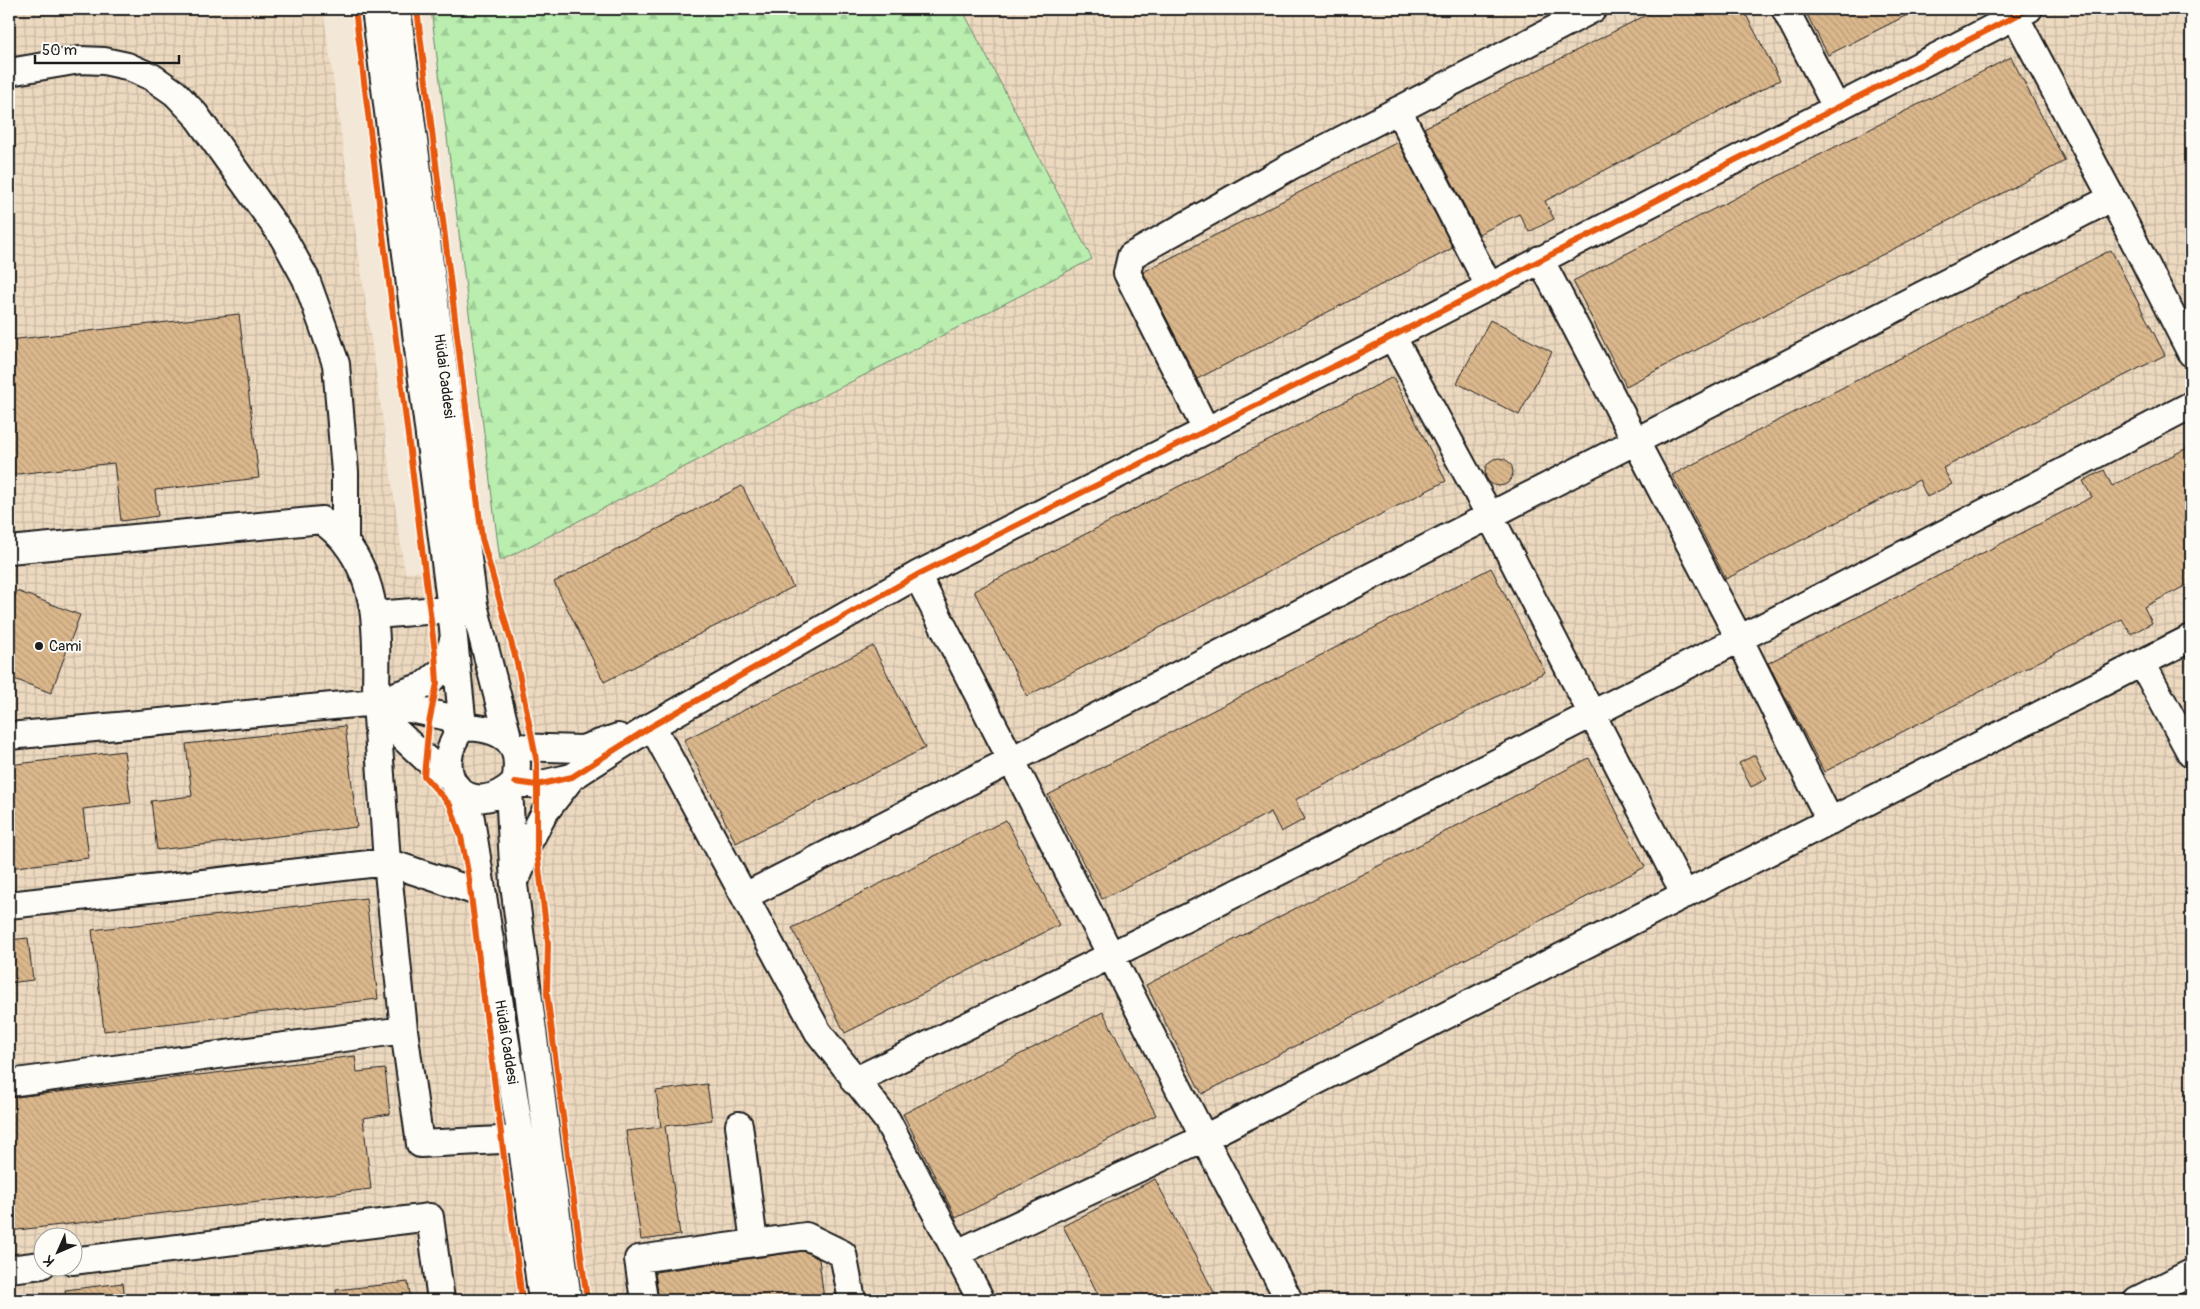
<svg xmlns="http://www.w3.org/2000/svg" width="2200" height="1309" font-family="Pangolin,sans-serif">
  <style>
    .industrial { fill: url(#industrial-grid); fill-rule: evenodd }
    .forest { fill: url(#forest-firs); stroke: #6a8566 }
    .building { fill: url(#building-back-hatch); stroke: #1c1c1c }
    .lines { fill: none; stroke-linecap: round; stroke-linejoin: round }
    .minor-casing { stroke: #1c1c1c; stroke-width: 30 }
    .minor { stroke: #fdfcf7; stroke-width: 26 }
    .cycleway-casing { stroke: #fdfcf7; stroke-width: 9 }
    .cycleway { stroke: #e8590c; stroke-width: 6 }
    .poi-dot { fill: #1c1c1c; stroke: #fdfcf7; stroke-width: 2 }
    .labels { text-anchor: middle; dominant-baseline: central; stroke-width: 4; stroke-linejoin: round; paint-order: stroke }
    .street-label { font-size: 15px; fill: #1c1c1c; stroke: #fdfcf7 }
    .poi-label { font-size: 15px; fill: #1c1c1c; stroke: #fdfcf7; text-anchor: start }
  </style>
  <defs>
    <pattern id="industrial-grid" width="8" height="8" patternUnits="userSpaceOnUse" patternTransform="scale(1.25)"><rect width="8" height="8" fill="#ecd9c0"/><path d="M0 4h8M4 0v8" fill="none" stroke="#cabaa4"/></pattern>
    <pattern id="forest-firs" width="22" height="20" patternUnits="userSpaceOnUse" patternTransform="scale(1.25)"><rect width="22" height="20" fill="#b9eeaf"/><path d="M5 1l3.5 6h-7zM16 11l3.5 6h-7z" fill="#9ecc96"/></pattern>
    <pattern id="building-back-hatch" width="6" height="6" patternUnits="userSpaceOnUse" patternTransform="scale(1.25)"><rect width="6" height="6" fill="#dbb78c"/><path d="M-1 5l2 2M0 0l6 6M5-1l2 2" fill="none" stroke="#bb9d78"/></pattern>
  </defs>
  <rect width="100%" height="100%" fill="#f3e7d7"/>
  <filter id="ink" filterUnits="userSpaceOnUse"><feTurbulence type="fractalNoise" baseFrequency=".02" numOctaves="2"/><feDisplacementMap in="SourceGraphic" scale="10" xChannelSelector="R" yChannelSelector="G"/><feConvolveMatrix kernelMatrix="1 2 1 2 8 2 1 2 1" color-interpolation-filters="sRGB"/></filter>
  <g filter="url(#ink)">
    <!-- industrial -->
    <path class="industrial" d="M9 9H323L405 573 500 561 1091 259 962 9H2191V1300H9ZM42 1236H72V1266H42Z"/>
    <!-- forest -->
    <path class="forest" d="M431 9H962L1092 259 500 561Z"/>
    <!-- building -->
    <path class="building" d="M1658 9H1743L1780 80 1545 201 1554 219 1529 232 1519 214 1479 234 1424 128Z
      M1804 9H1919L1828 55Z
      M2011 57 2065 161 1626 386 1573 281Z
      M1398 142 1453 248 1197 379 1143 272Z
      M2111 250 2165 355 1943 468 1952 484 1927 497 1919 480 1726 579 1672 475Z
      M239 314 259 478 155 490 158 516 121 521 114 463 9 475V340Z
      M1490 320 1552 352 1519 415 1457 383Z
      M1393 377 1446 481 1027 696 974 591Z
      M2191 446V583L2144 607 2152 623 2131 634 2122 619 1824 772 1768 663 2092 497 2083 481 2104 470 2112 486Z
      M1485 472a14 14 0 1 1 28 0a14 14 0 1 1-28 0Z
      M742 486 793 587 604 682 554 582Z
      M1491 568 1545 672 1295 800 1305 819 1281 832 1271 812 1102 899 1048 795Z
      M17 591 80 615 51 693 9 677V612Z
      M873 646 925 748 736 843 684 740Z
      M345 726 357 827 157 850 151 801 192 796 186 744Z
      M124 751 131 803 83 809 89 858 9 868V765Z
      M1755 755 1767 779 1751 787 1739 763Z
      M1589 758 1645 867 1202 1094 1146 985Z
      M1006 820 1059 925 845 1033 792 928Z
      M366 898 378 999 104 1031 92 930Z
      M28 938 33 980 9 983V940Z
      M1103 1012 1156 1115 956 1218 903 1114Z
      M355 1056 357 1072 385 1069 390 1114 363 1118 371 1189 9 1231V1098Z
      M707 1084 712 1120 665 1126 680 1235 641 1240 626 1131 661 1127 656 1091Z
      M1155 1179 1218 1300H1101L1063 1226Z
      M804 1251 819 1259 824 1300H659L655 1272Z
      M408 1282 411 1300H337L336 1290Z
      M123 1283 125 1300H66L65 1290Z"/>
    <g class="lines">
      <defs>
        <path id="minor" d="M375 9 451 609 463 727
          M397 9 474 605 509 741
          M1785 9 1836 107
          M2015 16 2112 198 2191 353
          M9 72 80 60 104 61 127 66 152 77 175 93 195 114 283 237 306 279 324 329 336 364 345 472V541
          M1398 110 1489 286
          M1540 259 1739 638 1830 821
          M1392 336 1490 516 1685 895
          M1206 430 1127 273 1131 256 1291 166 1593 9
          M9 550 322 520C329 527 339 534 345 542 382 588 376 647 376 702
          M917 575 1204 1138 1289 1300
          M375 615 451 609
          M2142 663 2191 754
          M376 702 423 686 445 668 453 640
          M377 702 448 717 456 724 459 732
          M378 714 426 759 451 779
          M652 726 818 1032 887 1120 981 1300
          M463 727C501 728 524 740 515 782 469 826 425 773 463 727Z
          M9 736 376 702 387 862 404 1030 9 1083
          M513 747 582 749 618 737
          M515 782 537 785 572 777 652 726 917 575 1323 372 2029 9
          M457 787 471 819 521 1139 542 1300
          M509 788 514 885 568 1300
          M519 873 528 844 545 812 572 777
          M745 896 2112 198
          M9 905 387 862 483 894
          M404 1030 420 1144 521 1139
          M854 1081C1304 863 1749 636 2191 405
          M739 1125 754 1243
          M957 1253 1204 1138 2191 638
          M72 1261 430 1217 441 1300
          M9 1269 42 1265
          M644 1300 638 1259 806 1236 843 1254 852 1300
          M2137 1300 2191 1273"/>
      </defs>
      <!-- minor casing -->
      <use href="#minor" class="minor-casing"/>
      <!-- minor -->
      <use href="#minor" class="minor"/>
      <defs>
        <path id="cycleway" d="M355 9 435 653 437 683 429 723 424 776 450 805 461 837 468 872 522 1300
          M417 9 482 538 517 663 537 763V851L548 943 547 994 587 1300
          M515 782 537 785 572 777 652 726 917 575 1323 372 2029 9"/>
      </defs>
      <!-- cycleway casing -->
      <use href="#cycleway" class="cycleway-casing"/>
      <!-- cycleway -->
      <use href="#cycleway" class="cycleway"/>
    </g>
  </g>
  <!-- markers -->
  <circle class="poi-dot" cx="39" cy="646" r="5"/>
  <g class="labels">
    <!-- street labels -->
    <g class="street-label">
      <text transform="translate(444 376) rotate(83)">Hüdai Caddesi</text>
      <text transform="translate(506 1042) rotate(81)">Hüdai Caddesi</text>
    </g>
    <!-- poi labels -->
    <g class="poi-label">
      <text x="49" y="646">Cami</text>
    </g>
  </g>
  <!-- margin -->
  <rect width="2200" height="1309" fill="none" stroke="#fdfcf7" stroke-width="30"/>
  <rect x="15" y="15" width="2170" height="1279" fill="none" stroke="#1c1c1c" stroke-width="2" filter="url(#ink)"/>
  <!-- north arrow -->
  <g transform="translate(58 1252) rotate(225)"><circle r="24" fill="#fdfcf7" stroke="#a3a29f"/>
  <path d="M0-4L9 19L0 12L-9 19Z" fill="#1c1c1c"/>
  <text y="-8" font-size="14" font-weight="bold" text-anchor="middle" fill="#1c1c1c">K</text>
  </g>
  <!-- scale -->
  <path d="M35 55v8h144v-8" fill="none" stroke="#1c1c1c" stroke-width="2.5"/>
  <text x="42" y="55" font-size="15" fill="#1c1c1c" stroke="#fdfcf7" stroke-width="4" paint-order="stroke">50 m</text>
</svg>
